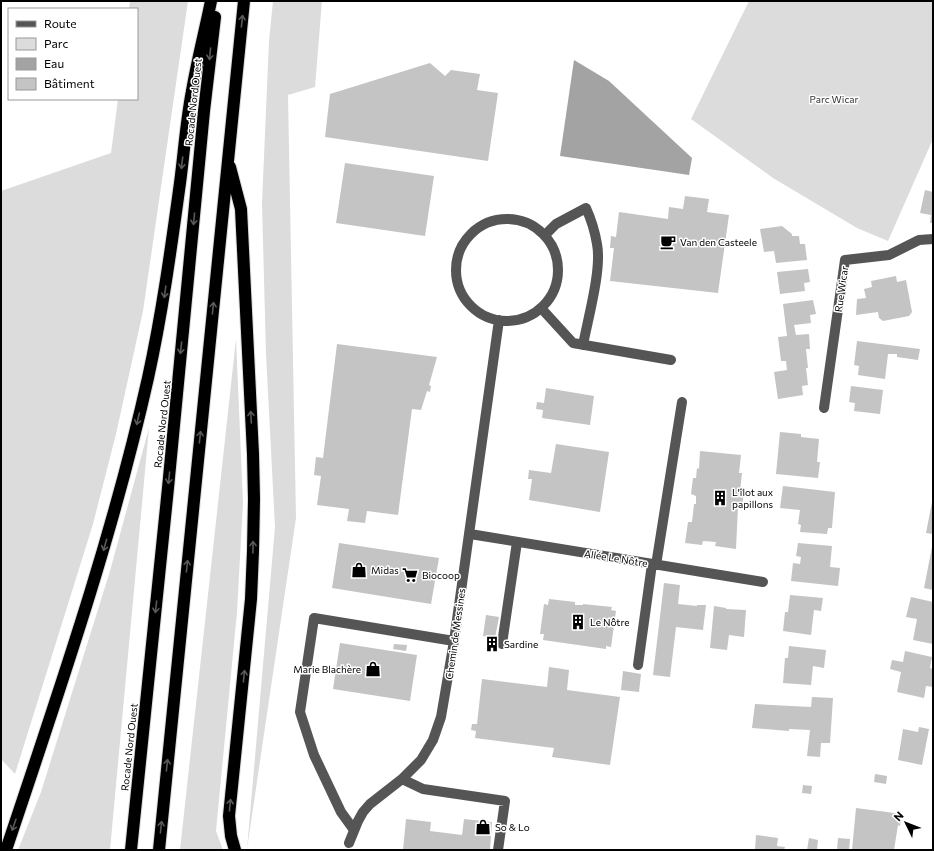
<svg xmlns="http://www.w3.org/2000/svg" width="934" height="851" font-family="Commissioner,sans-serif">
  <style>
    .green { fill: #dcdcdc }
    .water { fill: #a3a3a3 }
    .building { fill: #c4c4c4 }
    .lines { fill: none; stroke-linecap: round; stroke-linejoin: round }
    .highway-casing { stroke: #dbdbdb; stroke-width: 14 }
    .minor { stroke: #555; stroke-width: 10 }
    .highway { stroke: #000; stroke-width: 12 }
    .oneway { stroke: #595959 }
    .labels { text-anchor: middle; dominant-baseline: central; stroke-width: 3; stroke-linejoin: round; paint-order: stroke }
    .park-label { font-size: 10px; fill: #333; stroke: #fff }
    .street-label { font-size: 10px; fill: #000; stroke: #fff }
    .poi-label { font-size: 10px; fill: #000; stroke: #fff; text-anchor: start }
  </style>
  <rect width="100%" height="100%" fill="#fff"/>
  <!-- green -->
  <path class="green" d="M130 1H188L143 311 116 434 93 524 15 774 1 759V191L111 153 118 99H137V9H129Z
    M273 1H322L315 87 288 95 296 518 247 849 275 527 266 354 262 203 269 41Z
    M749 1H933V139L888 241 857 228 773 178 691 119Z
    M236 339 243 503 237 612 216 831 223 850H180Z
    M149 428 110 850H18L41 792 110 571Z"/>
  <!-- water -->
  <path class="water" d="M574 60 609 81 692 158 689 175 560 156Z"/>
  <!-- building -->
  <path class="building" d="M430 63 445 76 451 70 480 74 477 90 498 93 488 161 325 137 330 94Z
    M345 163 434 176 425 236 336 223Z
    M925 190 933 192V223H930L931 215 920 213Z
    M685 196 709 199 707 212 729 215 718 293 610 281 614 248H610L611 236 616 237 619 212 668 219 669 207 683 209Z
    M782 226 792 234V236H799L800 244H805L807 260 776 263 774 251 764 252 760 229Z
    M808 269 810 282 804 283 805 291 780 294 777 272Z
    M896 276 897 282 906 280 912 312 909 316 883 321 879 318 878 312 856 315 857 299 866 298 864 289 872 287 871 281Z
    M813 300 816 314 810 315 811 323 794 325 796 335 809 334 810 349H806L808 368H806L808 385 802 386 803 395 778 399 774 372 787 370 786 361H781L778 337 787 336 783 304Z
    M857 341 920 349 918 360 897 357V354H888L885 379 858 375 859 366 854 365Z
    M337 344 437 357 429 385 431 386 430 392 427 391 421 410 412 409 398 515 367 511 365 523 347 521 349 509 317 505 321 476 314 475 316 457 323 458Z
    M851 386 883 390 880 414 854 411 855 403 849 402Z
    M546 388 594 396 590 425 542 418 543 410 536 409 537 402 544 403Z
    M780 432 801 434V437L819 439 817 462H820L818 478 776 474Z
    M556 444 609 452 600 512 529 500 532 479H528L529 470 551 473Z
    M700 451 741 455 739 473H742L740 492H744L742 508 738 507 736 549 715 546 716 542 703 541 702 545 685 543 688 522H692L694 504H696V496L691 494 693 478H696L697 468 699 469Z
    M783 486 835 492 832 528H828L827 534 800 532 801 525 798 524 800 510 780 508Z
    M932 502H933V534L926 533Z
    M339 543 439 558 431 604 332 588Z
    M798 543 832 546 830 567 840 568 838 586 791 581 793 563 800 564 801 557 796 556Z
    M932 547H933V590L924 588Z
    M664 583 680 585 678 604 697 606V605H706L703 630 676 627 670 677 653 675Z
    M790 595 823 598 821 611 814 610 811 635 783 631 785 612H788Z
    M911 597 933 602V644L913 640 917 619 906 617Z
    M549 599 575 602V605H583V604L612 607 611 610 616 611 611 647 606 646V649L543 640 544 634H540L544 604 548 605Z
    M714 606 726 608V609L746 610 744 637 729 635 727 650 710 648Z
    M486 615 499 617 495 638 483 636Z
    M488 638 496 640 495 648 487 647Z
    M340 643 417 655 410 701 333 689Z
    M394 644 407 645 406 651 393 649Z
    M789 646 826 650 824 668 813 666 811 685 783 683 785 658H788Z
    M905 651 932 657 930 668 933 669V687L926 686 924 698 897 692 901 672 890 669 892 660 903 662Z
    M549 667 569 670 567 690 620 697 610 765 552 757 554 748 475 738 476 731 471 730 472 724H477L482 679 547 687Z
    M623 671 641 674 639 692 621 690Z
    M812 697 833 698 830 743H821L820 757 807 756 810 730 789 729V731L752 728 755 704 811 707Z
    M919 727 929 729 922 765 898 760 903 729 918 732Z
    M875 774 887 776 886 784 874 782Z
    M803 785 812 786 811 794 802 793Z
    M856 808 902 814 900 826 898 825 894 850H852Z
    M406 819 431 822 430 831 462 835 464 819 492 822 490 850H403Z
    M756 835 778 838 777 846 785 847 784 850H755Z
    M809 838 818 840 817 850H807Z
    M838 838 850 839 849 850H837Z"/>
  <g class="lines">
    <defs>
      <path id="highway" d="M230 167 241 209 253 454 254 499 253 551 251 599 229 816 231 836 235 850
        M6 850C58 694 112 539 148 378 162 314 171 249 180 183 184 153 186 122 192 91 197 61 205 31 211 1
        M131 850 168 488 204 111 215 17
        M159 850 244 1"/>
    </defs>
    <!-- highway casing -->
    <use href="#highway" class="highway-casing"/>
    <!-- minor -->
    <path class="minor" d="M456 270a51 51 0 1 1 102 0a51 51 0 1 1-102 0Z
      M545 235 556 224 586 208C591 219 595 232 597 244 602 269 588 318 583 345
      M541 308 573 343 671 360
      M824 408 845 260 889 255 919 240 933 239
      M470 534 763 582
      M656 565 682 402
      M502 644 517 542
      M638 665 652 564
      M402 779 423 789 505 801 498 850
      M354 830 341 812 314 755 300 712 314 618 454 641
      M349 843 358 821 363 812 370 804 402 779 421 760 433 740 441 717 454 641 499 320"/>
    <!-- highway -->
    <use href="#highway" class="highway"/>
  </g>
  <!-- one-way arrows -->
  <defs><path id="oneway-shaft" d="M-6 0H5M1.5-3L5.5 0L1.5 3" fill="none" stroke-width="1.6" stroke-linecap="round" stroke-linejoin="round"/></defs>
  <g class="oneway">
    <use href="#oneway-shaft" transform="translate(242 21) rotate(-84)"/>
    <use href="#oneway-shaft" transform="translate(210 54) rotate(96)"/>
    <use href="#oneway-shaft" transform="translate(182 163) rotate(97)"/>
    <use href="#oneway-shaft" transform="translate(194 219) rotate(95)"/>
    <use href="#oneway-shaft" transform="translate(165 292) rotate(98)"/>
    <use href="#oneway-shaft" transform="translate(213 308) rotate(-84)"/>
    <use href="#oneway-shaft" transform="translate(181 348) rotate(96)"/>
    <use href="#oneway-shaft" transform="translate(251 417) rotate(-93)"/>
    <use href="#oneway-shaft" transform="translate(138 419) rotate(103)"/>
    <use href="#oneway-shaft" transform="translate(200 437) rotate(-84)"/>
    <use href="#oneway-shaft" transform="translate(169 478) rotate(96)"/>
    <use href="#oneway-shaft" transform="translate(105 545) rotate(106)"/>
    <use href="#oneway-shaft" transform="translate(253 547) rotate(-89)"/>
    <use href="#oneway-shaft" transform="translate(187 566) rotate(-84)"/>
    <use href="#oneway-shaft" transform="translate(156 607) rotate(96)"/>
    <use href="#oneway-shaft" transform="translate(244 676) rotate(-84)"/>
    <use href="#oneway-shaft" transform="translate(167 765) rotate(-84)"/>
    <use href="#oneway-shaft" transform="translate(230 805) rotate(-85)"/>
    <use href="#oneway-shaft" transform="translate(14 825) rotate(109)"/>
    <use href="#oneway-shaft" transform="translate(161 827) rotate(-84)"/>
  </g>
  <!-- icons -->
  <defs>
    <symbol id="cafe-bare" viewBox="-9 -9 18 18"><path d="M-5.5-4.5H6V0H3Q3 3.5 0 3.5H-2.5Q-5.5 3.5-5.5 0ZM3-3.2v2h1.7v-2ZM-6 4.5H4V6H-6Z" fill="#000" stroke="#fff" stroke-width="2.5" paint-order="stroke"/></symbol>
    <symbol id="building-bare" viewBox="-9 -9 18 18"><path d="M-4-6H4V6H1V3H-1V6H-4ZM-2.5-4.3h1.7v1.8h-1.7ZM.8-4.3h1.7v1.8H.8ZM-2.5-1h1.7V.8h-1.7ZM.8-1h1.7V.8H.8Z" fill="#000" stroke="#fff" stroke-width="2.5" paint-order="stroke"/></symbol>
    <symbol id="shop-bare" viewBox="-9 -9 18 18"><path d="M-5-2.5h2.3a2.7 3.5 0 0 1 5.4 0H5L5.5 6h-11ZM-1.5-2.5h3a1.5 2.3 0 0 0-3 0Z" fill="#000" stroke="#fff" stroke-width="2.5" paint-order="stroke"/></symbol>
    <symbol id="supermarket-bare" viewBox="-9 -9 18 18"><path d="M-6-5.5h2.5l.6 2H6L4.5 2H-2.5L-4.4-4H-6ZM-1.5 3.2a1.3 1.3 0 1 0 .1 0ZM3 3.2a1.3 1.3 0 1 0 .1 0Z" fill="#000" stroke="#fff" stroke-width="2.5" paint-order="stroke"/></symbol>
  </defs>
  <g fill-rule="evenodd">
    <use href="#cafe-bare" x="657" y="231" width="22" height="22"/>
    <use href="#building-bare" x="709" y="487" width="22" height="22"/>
    <use href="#shop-bare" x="348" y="559" width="22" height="22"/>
    <use href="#supermarket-bare" x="399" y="564" width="22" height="22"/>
    <use href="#building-bare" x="567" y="611" width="22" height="22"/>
    <use href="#building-bare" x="481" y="633" width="22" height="22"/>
    <use href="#shop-bare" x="362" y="658" width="22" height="22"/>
    <use href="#shop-bare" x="472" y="816" width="22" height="22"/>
  </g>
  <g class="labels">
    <!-- park labels -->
    <g class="park-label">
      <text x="834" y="99">Parc Wicar</text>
    </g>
    <!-- street labels -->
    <g class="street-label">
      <text transform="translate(193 102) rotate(-84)">Rocade Nord Ouest</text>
      <text transform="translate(841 289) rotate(-82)">Rue Wicar</text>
      <text transform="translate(162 424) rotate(-84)">Rocade Nord Ouest</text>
      <text transform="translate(616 558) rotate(9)">Allée Le Nôtre</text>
      <text transform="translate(455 634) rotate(-82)">Chemin de Messines</text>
      <text transform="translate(129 747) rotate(-84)">Rocade Nord Ouest</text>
    </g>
    <!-- poi labels -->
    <g class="poi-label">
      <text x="680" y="242">Van den Casteele</text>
      <text x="732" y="492">L'îlot aux<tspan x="732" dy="12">papillons</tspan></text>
      <text x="371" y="570">Midas</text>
      <text x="422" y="575">Biocoop</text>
      <text x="590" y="622">Le Nôtre</text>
      <text x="504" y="644">Sardine</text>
      <text x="361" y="669" text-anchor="end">Marie Blachère</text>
      <text x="495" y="827">So &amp; Lo</text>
    </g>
  </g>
  <!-- border -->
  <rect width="934" height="851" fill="none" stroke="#000000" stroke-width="4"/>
  <!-- legend -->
  <rect x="8" y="8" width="130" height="92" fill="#ffffff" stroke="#999999"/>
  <rect x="16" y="21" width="20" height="6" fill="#555555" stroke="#999999"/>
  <text x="44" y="28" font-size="12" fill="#000000">Route</text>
  <rect x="16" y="38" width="20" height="12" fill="#dcdcdc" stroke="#999999"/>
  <text x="44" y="48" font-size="12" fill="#000000">Parc</text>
  <rect x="16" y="58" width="20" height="12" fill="#a3a3a3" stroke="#999999"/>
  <text x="44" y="68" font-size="12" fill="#000000">Eau</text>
  <rect x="16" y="78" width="20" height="12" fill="#c4c4c4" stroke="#999999"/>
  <text x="44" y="88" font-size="12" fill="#000000">Bâtiment</text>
  <!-- north arrow -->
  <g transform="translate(906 823) rotate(313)" stroke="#ffffff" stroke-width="3" paint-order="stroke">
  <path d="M0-3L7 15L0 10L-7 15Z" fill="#000000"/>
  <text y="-6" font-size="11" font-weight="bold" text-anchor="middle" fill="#000000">N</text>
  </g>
</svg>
